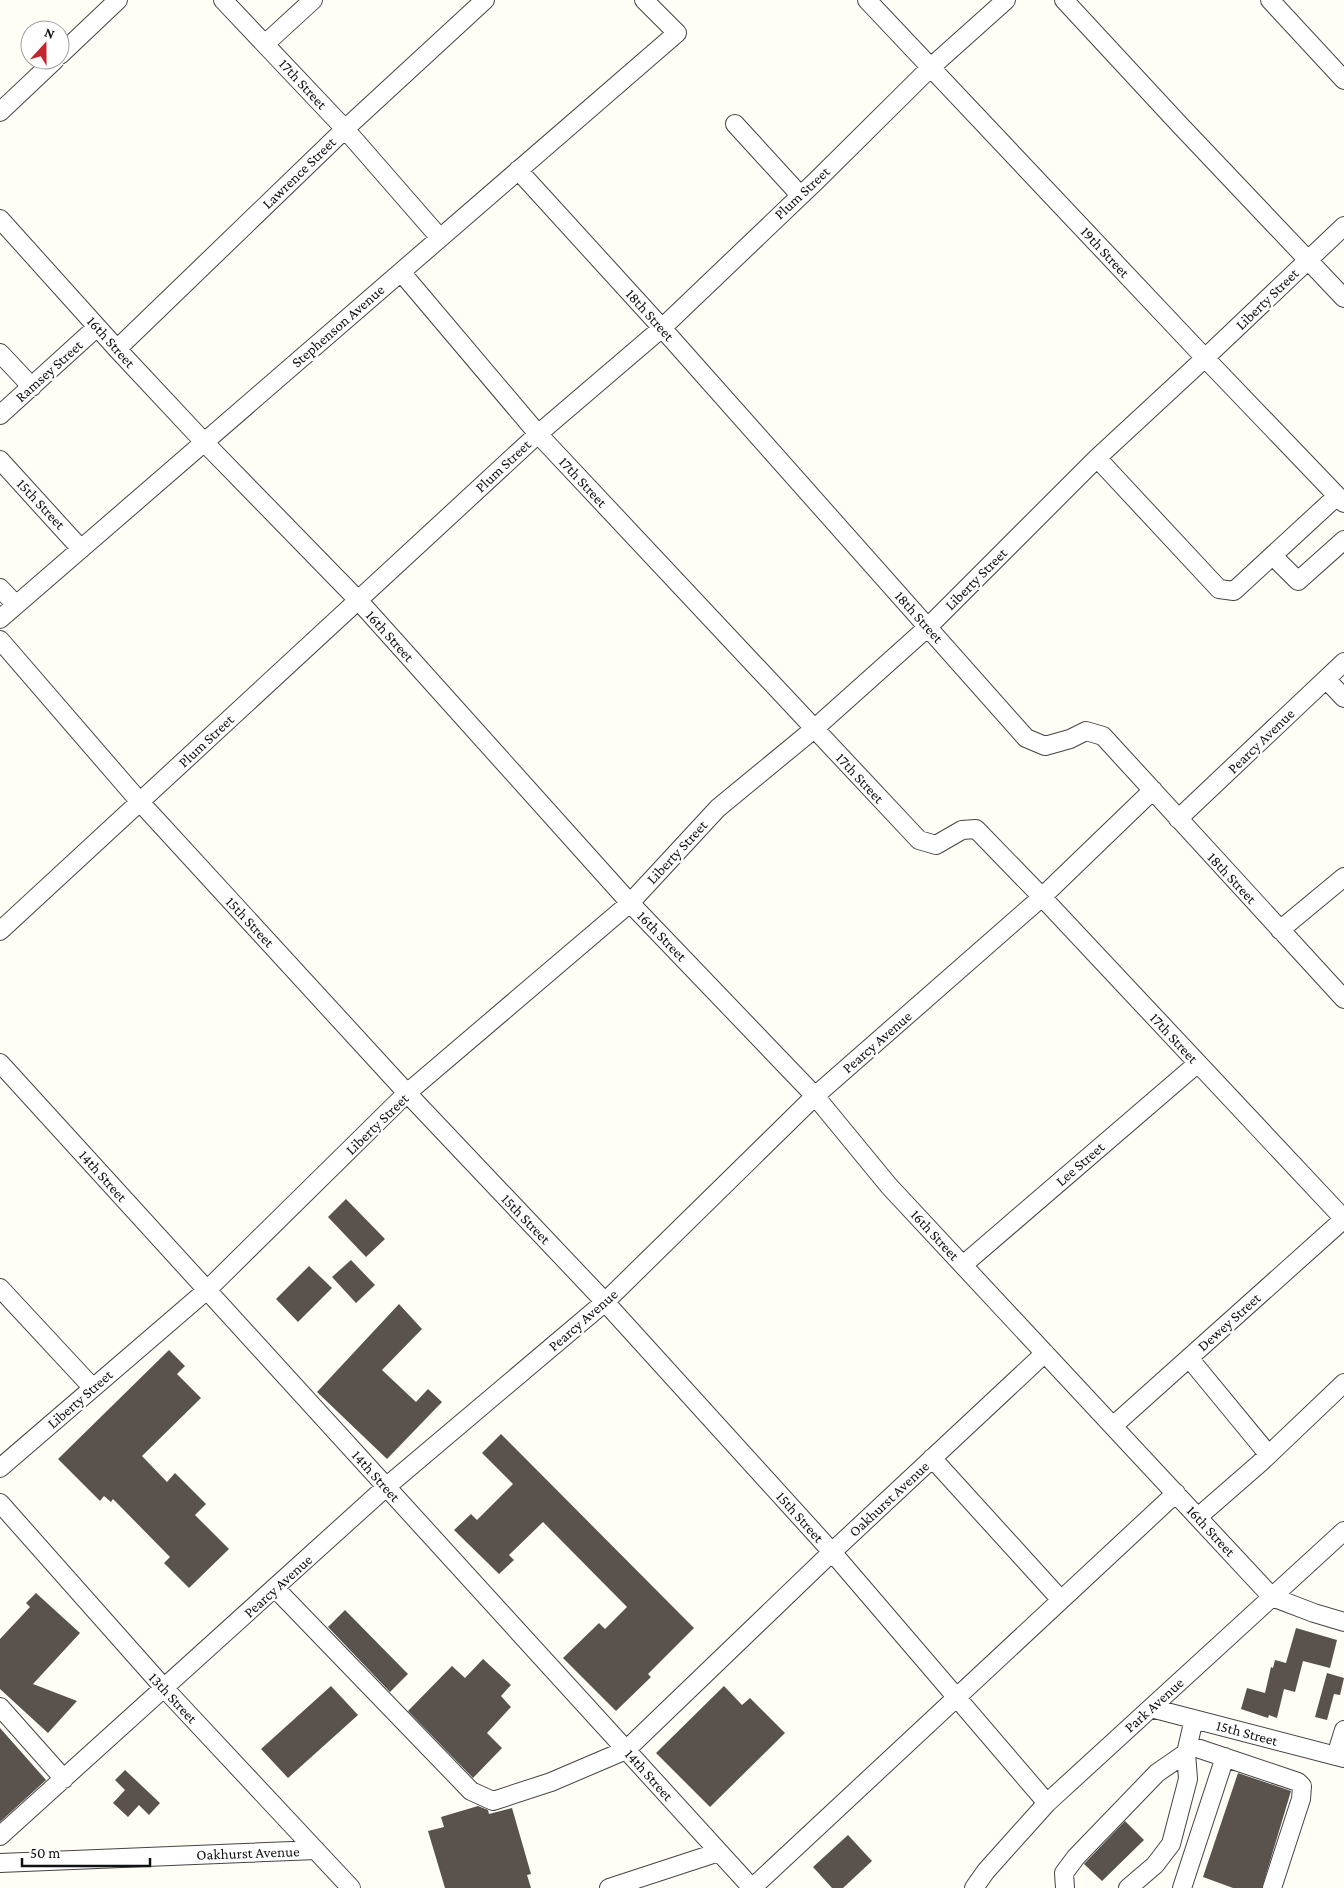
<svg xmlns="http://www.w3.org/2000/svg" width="1344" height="1888" font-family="'Crimson Pro',serif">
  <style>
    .building { fill: #5a524d }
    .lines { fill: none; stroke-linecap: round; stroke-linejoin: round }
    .minor-casing { stroke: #444; stroke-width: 20 }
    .minor { stroke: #fff; stroke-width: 18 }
    .labels { text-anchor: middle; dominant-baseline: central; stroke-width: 5; stroke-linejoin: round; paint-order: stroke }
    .street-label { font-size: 15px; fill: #111; stroke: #fff }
  </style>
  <rect width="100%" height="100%" fill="#fffdf5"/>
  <!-- building -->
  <path class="building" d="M346 1199 385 1239 366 1257 328 1217Z
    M351 1260 375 1285 356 1303 332 1277Z
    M309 1266 332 1288 298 1322 276 1299Z
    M399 1304 422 1329 382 1370 416 1402 428 1389 442 1402 387 1459 317 1392Z
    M169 1350 185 1366 177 1374 201 1398 142 1456 167 1482 175 1473 206 1504 195 1515 229 1549 189 1588 164 1563 170 1557 113 1499 111 1502 104 1496 100 1501 58 1459Z
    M501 1434 694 1628 648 1674 651 1677 616 1711 563 1658 599 1623 605 1629 627 1607 543 1522 509 1555 514 1560 499 1574 454 1530 471 1514 477 1520 513 1484 482 1453Z
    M36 1593 80 1633 33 1684 77 1701 48 1733 0 1689V1639L30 1607 26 1603Z
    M345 1610 408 1674 390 1692 328 1627Z
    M1296 1628 1337 1640 1330 1668 1303 1661 1295 1692 1284 1689 1277 1718 1269 1715 1268 1718 1241 1709 1247 1688 1265 1693 1271 1667 1273 1668 1275 1660 1286 1663Z
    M483 1659 511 1685 501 1696 511 1707 487 1733 502 1748 473 1778 408 1711 452 1666 465 1678Z
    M1327 1673 1344 1678 1340 1695 1334 1694 1327 1720 1315 1717Z
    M331 1686 358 1715 288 1778 261 1749Z
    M724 1686 742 1705 750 1698 785 1733 710 1807 656 1753Z
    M0 1728 46 1780 0 1822Z
    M125 1770 160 1803 149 1815 139 1805 128 1817 113 1803 125 1790 115 1780Z
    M1238 1773 1291 1791 1262 1888H1233L1203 1877Z
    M478 1806 488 1810 489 1814 512 1808 531 1874 527 1875 531 1888H445L428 1831 444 1827 441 1817Z
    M1125 1821 1144 1840 1102 1881 1084 1864Z
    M848 1835 872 1861 843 1888H832L813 1867Z"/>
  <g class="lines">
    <defs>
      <path id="minor" d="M223 0 345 129 440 238
        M867 0 1205 358 1344 503
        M1064 0 1178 123 1344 298
        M1270 0 1344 80
        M265 44 313 0
        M60 55 118 0
        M0 112 55 60
        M735 124 800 195
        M518 170 662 328 1026 738 1045 746 1070 739 1086 731 1103 736 1344 999
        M0 219 117 349 204 442 358 600 630 903 815 1096 889 1186 1272 1597 1314 1613 1344 1622
        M401 272 538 434 919 840 936 845 962 830 976 829 1042 897 1344 1219 1113 1426
        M117 349 345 129 485 0
        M0 353 32 387
        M0 415 97 327
        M1097 458 1219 589 1234 591 1337 496
        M0 460 81 549
        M1273 556 1298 581 1344 540
        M0 588 16 605
        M0 619 677 33 644 0
        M0 640 140 802 407 1093 605 1302 832 1552 1047 1803
        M1326 679 1344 698
        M1178 819 1344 662
        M1280 930 1344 877
        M0 931 538 434 662 328 817 180 930 68 1006 0
        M0 1063 752 1888
        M963 1265 1198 1063
        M0 1288 92 1387
        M1189 1358 1268 1454
        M932 1458 1061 1600
        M0 1468 207 1290 407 1093 630 903 718 808 814 729 928 627 1097 458 1205 358 1344 226
        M0 1503 165 1689 351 1888
        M1198 1517 1260 1463 1344 1383
        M275 1588 471 1791 493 1801 551 1782 626 1750 832 1552 1045 1353
        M0 1707 64 1779
        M1151 1708 1344 1758
        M1188 1745 1298 1782 1302 1786 1301 1799 1272 1888
        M1336 1756 1344 1730
        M0 1836 386 1487 605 1302 815 1096 1042 897 1153 790
        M0 1863 316 1850
        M609 1888 719 1852
        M752 1888 1176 1493
        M974 1888 986 1871 1047 1803 1344 1531
        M1065 1888 1064 1873 1076 1857 1157 1773 1186 1753
        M1128 1888 1155 1865 1171 1844 1188 1779 1186 1753 1194 1719
        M1182 1888 1225 1757"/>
    </defs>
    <!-- minor casing -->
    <use href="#minor" class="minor-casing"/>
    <!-- minor -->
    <use href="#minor" class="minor"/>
  </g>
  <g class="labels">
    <!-- street labels -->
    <g class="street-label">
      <text transform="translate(303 84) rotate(47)">17th Street</text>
      <text transform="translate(299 173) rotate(-44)">Lawrence Street</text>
      <text transform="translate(802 193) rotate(-43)">Plum Street</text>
      <text transform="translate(1105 252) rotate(47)">19th Street</text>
      <text transform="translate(1267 299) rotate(-44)">Liberty Street</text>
      <text transform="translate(650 315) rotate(48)">18th Street</text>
      <text transform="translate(338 326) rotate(-41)">Stephenson Avenue</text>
      <text transform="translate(111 342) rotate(48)">16th Street</text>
      <text transform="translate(49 371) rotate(-42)">Ramsey Street</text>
      <text transform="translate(503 466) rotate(-43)">Plum Street</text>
      <text transform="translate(583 482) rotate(47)">17th Street</text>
      <text transform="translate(41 504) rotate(47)">15th Street</text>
      <text transform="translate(976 579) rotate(-45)">Liberty Street</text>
      <text transform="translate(919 617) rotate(48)">18th Street</text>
      <text transform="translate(390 636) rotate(48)">16th Street</text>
      <text transform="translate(206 741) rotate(-43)">Plum Street</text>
      <text transform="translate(1261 741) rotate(-44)">Pearcy Avenue</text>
      <text transform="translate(860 778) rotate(47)">17th Street</text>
      <text transform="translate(677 852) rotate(-47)">Liberty Street</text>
      <text transform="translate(1232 878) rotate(47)">18th Street</text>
      <text transform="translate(250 922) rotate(47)">15th Street</text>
      <text transform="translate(662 936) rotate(46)">16th Street</text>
      <text transform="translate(1174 1038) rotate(47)">17th Street</text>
      <text transform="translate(877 1042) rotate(-41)">Pearcy Avenue</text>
      <text transform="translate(377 1124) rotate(-44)">Liberty Street</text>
      <text transform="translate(1080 1164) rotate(-41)">Lee Street</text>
      <text transform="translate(103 1176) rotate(48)">14th Street</text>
      <text transform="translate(526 1219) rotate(46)">15th Street</text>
      <text transform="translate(935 1235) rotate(47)">16th Street</text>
      <text transform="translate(583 1320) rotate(-41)">Pearcy Avenue</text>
      <text transform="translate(1229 1322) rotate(-42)">Dewey Street</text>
      <text transform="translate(80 1399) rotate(-41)">Liberty Street</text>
      <text transform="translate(376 1476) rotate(48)">14th Street</text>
      <text transform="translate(889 1499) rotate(-43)">Oakhurst Avenue</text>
      <text transform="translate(800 1517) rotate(48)">15th Street</text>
      <text transform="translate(1211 1531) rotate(47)">16th Street</text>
      <text transform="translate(278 1586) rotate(-42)">Pearcy Avenue</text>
      <text transform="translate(173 1698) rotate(47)">13th Street</text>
      <text transform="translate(1154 1705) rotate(-42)">Park Avenue</text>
      <text transform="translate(1247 1733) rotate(15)">15th Street</text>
      <text transform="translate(649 1775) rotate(48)">14th Street</text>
      <text transform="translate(248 1853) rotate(-2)">Oakhurst Avenue</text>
    </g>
  </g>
  <!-- north arrow -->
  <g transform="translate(45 45) rotate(21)"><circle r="24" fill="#ffffff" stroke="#a0a0a0"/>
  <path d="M0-4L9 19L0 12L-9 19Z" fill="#c4262e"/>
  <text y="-8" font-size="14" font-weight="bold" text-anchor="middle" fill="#111111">N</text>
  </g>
  <!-- scale -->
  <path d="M22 1858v8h128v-8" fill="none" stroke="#111111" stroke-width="2.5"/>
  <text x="30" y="1858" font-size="15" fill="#111111" stroke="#ffffff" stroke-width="4" paint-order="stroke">50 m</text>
</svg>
